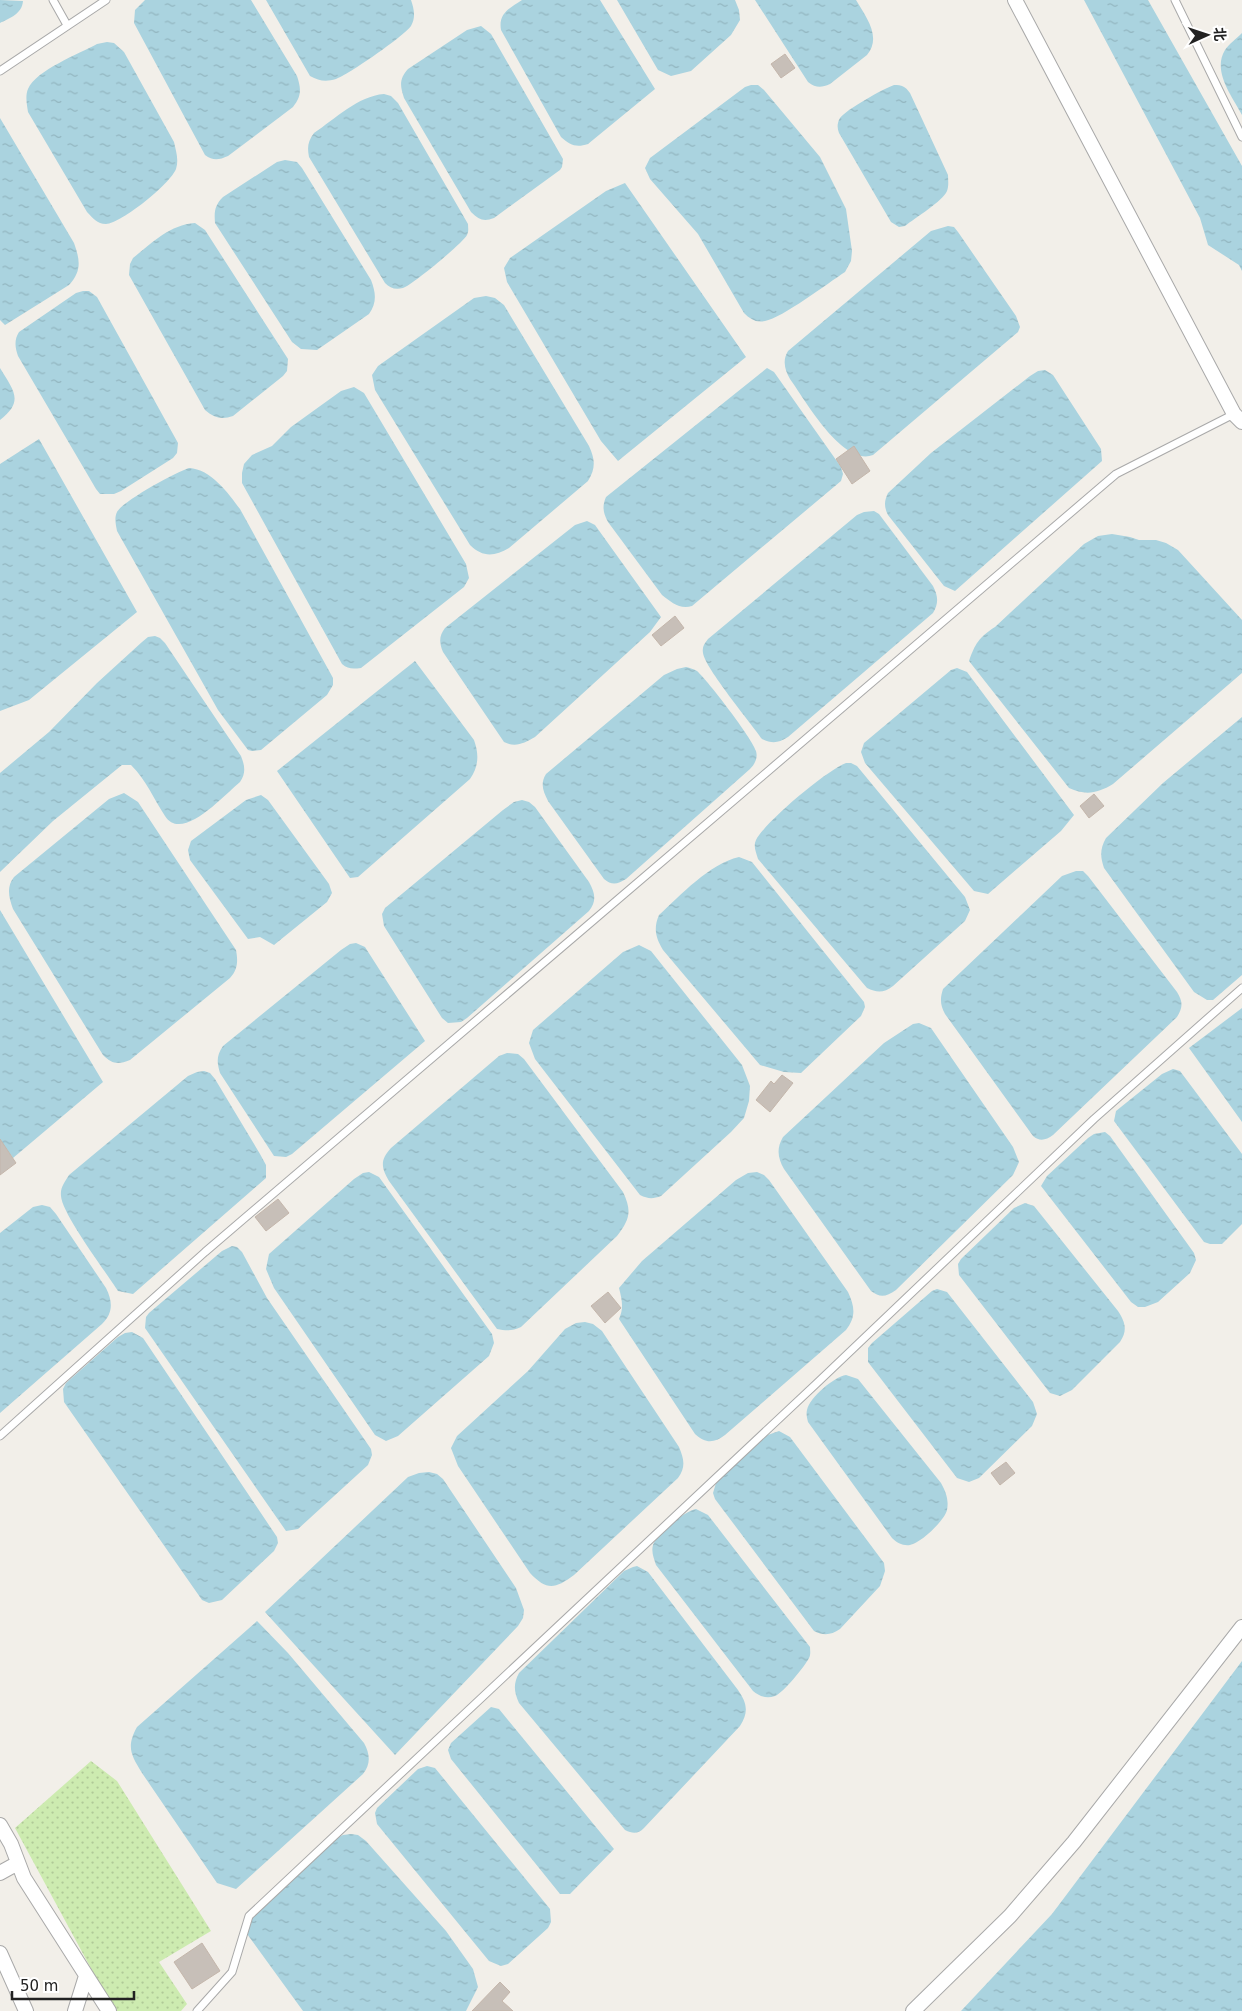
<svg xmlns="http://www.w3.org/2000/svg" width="1242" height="2011" font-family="'DejaVu Sans','Noto Sans SC',sans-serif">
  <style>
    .garden { fill: url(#garden-dots) }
    .water { fill: url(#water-ripples) }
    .building { fill: #c7bfb8; stroke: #c4b6ab }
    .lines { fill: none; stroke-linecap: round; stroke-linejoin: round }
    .lane-casing { stroke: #a9a9a9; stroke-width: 9 }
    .street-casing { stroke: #a9a9a9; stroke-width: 16 }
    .lane { stroke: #fff; stroke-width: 7 }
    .street { stroke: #fff; stroke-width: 14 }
  </style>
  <defs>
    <pattern id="garden-dots" width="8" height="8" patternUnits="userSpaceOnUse" patternTransform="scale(1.25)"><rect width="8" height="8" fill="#cdebb0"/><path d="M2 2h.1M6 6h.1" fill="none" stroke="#b0c997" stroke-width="1.8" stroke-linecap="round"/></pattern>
    <pattern id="water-ripples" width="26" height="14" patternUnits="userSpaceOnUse" patternTransform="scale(1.25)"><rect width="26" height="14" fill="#aad3df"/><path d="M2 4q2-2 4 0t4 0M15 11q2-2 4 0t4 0" fill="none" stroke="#92b5bf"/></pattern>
  </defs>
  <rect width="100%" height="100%" fill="#f2efe9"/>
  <!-- garden -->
  <path class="garden" d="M91 1761 117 1781 211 1931 159 1962 187 2004 181 2011H114L15 1828Z"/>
  <!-- water -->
  <path class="water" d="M0 0 23 1C22 14 10 18 0 23Z
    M145 0H251L297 76C301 88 302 96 293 107L228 156C219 160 213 161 205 155L134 23 135 10Z
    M266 0H411C414 9 416 17 411 26 404 36 348 75 336 79 326 82 319 81 310 76Z
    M522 0H600L655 89 588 144C576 148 570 145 561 137L501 30C498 13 510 8 522 0Z
    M617 0H735L739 10 740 20 731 35 691 71 671 76 658 70Z
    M755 0H856C866 17 882 37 867 55L830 84C821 88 816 88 808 82Z
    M1084 0H1148L1242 166V271L1239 265 1208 245 1200 218Z
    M481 26 491 34 563 159 562 167 560 170 494 218C484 222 479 220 471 212L404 98C400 86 399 79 408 69L467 30Z
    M1242 33V115C1232 96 1212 71 1225 50 1229 44 1237 38 1242 33Z
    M107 42 114 43 124 52 174 142C176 151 179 160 176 169 170 184 122 223 106 224 97 224 93 218 87 212L28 112C27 105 25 96 28 89 36 70 79 54 97 44Z
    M751 85H758L764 90 820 157 846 209 852 251 851 261 845 272C828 283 782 318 765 321 756 323 750 319 744 313L698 234 650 179 645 168 650 158 745 87Z
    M894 85C902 85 905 86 910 93L948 175C948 180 949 186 947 191 943 201 915 218 905 226L899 227 891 222 839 133C837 128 837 123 840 118 847 109 883 89 894 85Z
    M384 94 391 96 398 103 468 224C468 228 469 231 467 235 463 243 411 286 403 288 395 290 390 288 385 283L309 157C307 147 308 141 314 133 335 119 358 96 384 94Z
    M0 118 74 243C80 260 82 271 69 285L5 325 0 320Z
    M285 160 297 162 302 168 371 280C376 293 377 303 369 314L317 350 301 349 292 342 215 223C214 211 215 205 223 197L277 162Z
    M625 183 746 357 618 461 601 441 507 282 504 268 510 258 606 191Z
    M195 223 205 230 288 359 287 371 283 376 233 416C222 420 214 418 205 410L129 275 130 264 133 258C152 243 169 225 195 223Z
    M948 226 954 227 958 232 1016 316 1020 327 1018 332 873 455C843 467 805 400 790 379 785 370 782 361 788 351L931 231Z
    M83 291H89L97 297 178 443 177 453 173 458 121 491 114 494H100L96 489 18 356C15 347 14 340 19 332L76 293Z
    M486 296 495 298 504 305 589 446C595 459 596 468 588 481L509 548C494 557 482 557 470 545L375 390 372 375 378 366 474 298Z
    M0 368C13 390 25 401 0 420Z
    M767 368 774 372 841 467 843 474 841 481 692 606C680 610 671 602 662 595L608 522C603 513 602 506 606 497Z
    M1045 370 1053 375 1101 449 1102 461 955 591 944 586 888 515C884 507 884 501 888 493L931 453 1030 376 1038 371Z
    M354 387 364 393 466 564 469 578 464 587 361 668C352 669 348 669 342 664L242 483V473L244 464 252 455 272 446 291 427 341 391Z
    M39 439 137 612 29 700 0 711V464Z
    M189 468C211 469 228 493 240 509L333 678V685L327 695 261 750 252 751 248 750 218 710 117 531C116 525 114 518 117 512 123 501 176 472 189 468Z
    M874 511 879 514 933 586C938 596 939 603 933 613L788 737C778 743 773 744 762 739 751 723 705 668 703 653 702 647 704 644 708 639L857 515 864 512Z
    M587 521 595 525 661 617 650 632 535 737C524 743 516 748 504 742L443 652C439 642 439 636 445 628L575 525Z
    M1112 534 1130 537 1139 540H1156L1166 543 1178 550 1242 620V673L1113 784C1098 793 1086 796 1069 788L969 661C975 644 979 637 995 627L1084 544 1098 536Z
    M155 636 160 638 165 643 241 756C245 766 246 773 240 782 224 795 182 843 165 816 153 798 147 781 131 765H122L53 821 0 872V773L49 732 97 683 142 642 148 637Z
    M415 661 474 740C479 754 479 766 470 779L358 877 350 878 277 771Z
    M686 667C690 668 694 669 697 671 708 681 752 738 756 751 758 758 755 764 750 769L626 879C618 884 612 886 604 879L548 801C543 791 540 784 546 774L664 675 677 669Z
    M957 668 967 672 1074 815 1061 831 988 894 974 891 865 763 861 752 864 743 951 670Z
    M1242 717V975L1213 1000H1207L1194 992 1104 868C1100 856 1100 849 1106 838L1163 783Z
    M846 763H851L857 766 965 897 970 910 965 921 893 986C884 993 877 993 867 988L758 859C756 852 753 846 756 840 765 822 827 770 846 763Z
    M124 793 138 802 236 950C238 961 238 969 230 978L130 1060C118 1065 112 1064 103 1055L13 909C9 898 6 887 14 877L109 799Z
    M261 795 268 800 329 884 332 893 327 902 274 945 260 937 248 939 190 860 188 850 191 841 246 800Z
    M522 800 529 802 535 807 589 882C595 893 597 901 589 911L467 1018 461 1022 448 1023 442 1018 384 926 382 914 385 908 503 810 514 802Z
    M739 857 752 862 864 1002 865 1007 861 1016 801 1073 784 1072 760 1065 663 950C656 938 653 929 659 915 681 895 709 864 739 857Z
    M1076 871H1083L1088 876 1177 992C1183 1002 1183 1007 1177 1017L1053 1135C1046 1140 1040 1142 1033 1136L945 1014C940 1005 940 998 943 989L1062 876Z
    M0 910 103 1082 13 1158 3 1144 0 1145Z
    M356 943 365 947 425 1041 292 1154 286 1157 274 1156 220 1073C217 1063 216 1056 223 1046L341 950 350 944Z
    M639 945 651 951 742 1065 750 1086 749 1101 744 1118 731 1132 661 1196C653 1199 648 1199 640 1195L535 1059 529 1043 533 1030 623 952Z
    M1242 1008V1122L1189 1048Z
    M919 1023 931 1028 1013 1147 1019 1162 1013 1175 896 1290C886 1297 880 1298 871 1291L784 1169C778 1158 776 1149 783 1137L884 1043 913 1024Z
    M507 1053 518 1054 524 1059 623 1192C632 1211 630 1219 617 1236L521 1327C512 1331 507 1331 497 1329L389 1181C381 1167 380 1160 391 1148L499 1056Z
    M1173 1069 1180 1071 1242 1154V1224L1222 1244H1210L1204 1242 1114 1121 1116 1111 1162 1074Z
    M204 1071 210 1073 215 1079 260 1154 266 1165V1178L133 1294 118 1291C106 1272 62 1214 61 1196 60 1187 65 1182 69 1175L188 1076 197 1072Z
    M1105 1132 1110 1136 1194 1253 1196 1260 1190 1273 1158 1302 1145 1307H1138L1131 1302 1041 1186 1047 1176 1088 1138 1094 1134Z
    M369 1172 379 1177 492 1334 494 1343 489 1356 398 1436 386 1441 375 1435 274 1288 266 1269 269 1254 354 1179 363 1173Z
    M757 1172 764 1175 769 1180 848 1292C855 1307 856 1317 846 1330L725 1435C714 1443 706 1444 695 1434L619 1319C624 1308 622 1300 619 1288L642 1261 736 1180 748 1173Z
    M1025 1203 1034 1206 1118 1311C1125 1322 1128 1330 1120 1342L1072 1390 1060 1396 1050 1393 959 1275 958 1264 961 1259 1014 1208Z
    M42 1205 50 1207 56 1214 106 1288C113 1302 113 1313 102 1324L0 1413V1233L33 1207Z
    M232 1246 237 1247 242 1252 267 1298 371 1449 372 1455 368 1465 298 1529 286 1531 145 1328 146 1317 149 1313 222 1251Z
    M937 1289 947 1292 1033 1402 1037 1414 1032 1426 979 1478 969 1482 957 1478 868 1362V1348L872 1343 932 1291Z
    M585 1322 593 1324 602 1331 679 1447C684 1459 686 1467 678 1478L574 1575C555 1589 547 1591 530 1573L458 1466 451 1448 457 1436 528 1371 565 1329 576 1323Z
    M132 1332 143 1338 277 1537 278 1543 274 1551 222 1600 209 1603 202 1600 64 1402 63 1389 66 1383 118 1337 125 1333Z
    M846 1375 858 1379 941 1483C946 1492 949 1500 947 1510 945 1520 921 1543 910 1545 903 1546 897 1543 892 1538L808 1422C807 1418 806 1414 807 1410 810 1397 834 1377 846 1375Z
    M779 1431 790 1437 884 1563 885 1571 880 1586 840 1629C831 1635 824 1636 814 1631L715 1499 713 1493 716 1483 765 1436Z
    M429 1472 437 1474 443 1479 516 1588 524 1610 523 1618 518 1626 395 1755 265 1612 408 1477 419 1473Z
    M696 1509 708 1515 810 1647C810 1650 811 1654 809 1658 805 1666 783 1693 775 1696 766 1699 759 1696 753 1691L656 1565C654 1559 651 1552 653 1545 657 1534 684 1511 696 1509Z
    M637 1566 648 1572 738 1690C747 1703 749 1712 740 1726L644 1828C638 1834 633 1834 625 1830L519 1703C514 1692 513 1684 519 1673L624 1571 633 1567Z
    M257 1621 288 1653 364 1743C370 1754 371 1764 363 1774L236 1889 217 1883 142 1773C131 1755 126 1747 137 1727Z
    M1242 1661V2011H961L1052 1914Z
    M491 1707 499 1709 614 1849 570 1894H560L451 1759 448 1750 451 1743Z
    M427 1766 435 1768 550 1909 551 1922 548 1928 508 1964 501 1966 489 1961 377 1824 375 1813 377 1808 418 1769Z
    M351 1834 358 1835 366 1841 446 1931 473 1969 478 1987 466 2011H303L242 1927 335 1839 343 1835Z"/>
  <!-- building -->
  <path class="building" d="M785 54 795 68 781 78 771 64Z
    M854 446 870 471 852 484 836 459Z
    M675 616 684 628 661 646 652 635Z
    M1094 794 1104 806 1089 818 1080 806Z
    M782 1075 793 1083 770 1112 756 1100 771 1081 774 1084Z
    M0 1139 16 1163 0 1175Z
    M278 1199 289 1213 266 1231 255 1217Z
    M608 1292 621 1308 605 1323 591 1306Z
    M1006 1462 1015 1473 1000 1485 991 1473Z
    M202 1943 220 1971 192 1989 174 1962Z
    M500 1982 510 1992 502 2001 513 2011H472Z"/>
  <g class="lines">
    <defs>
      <path id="lane" d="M53 0 67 25
        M1175 0 1242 137
        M0 71 106 0
        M0 1436 205 1252 1116 474 1234 414
        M197 2011 232 1972 249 1916 816 1384 1094 1119 1242 988"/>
      <path id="street" d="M1015 0 1234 414 1242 422
        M0 1825 11 1844 24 1878 109 2011
        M0 1873 18 1863
        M0 1953 26 2011
        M75 2011 86 1976
        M913 2011 1010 1916 1074 1842 1242 1627"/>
    </defs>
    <!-- lane casing -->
    <use href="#lane" class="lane-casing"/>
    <!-- street casing -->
    <use href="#street" class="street-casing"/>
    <!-- lane -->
    <use href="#lane" class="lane"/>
    <!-- street -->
    <use href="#street" class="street"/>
  </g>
  <!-- north arrow -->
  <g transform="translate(1207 35) rotate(87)" stroke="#ffffff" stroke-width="4" paint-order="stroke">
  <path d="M0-4L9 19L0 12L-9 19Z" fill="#222222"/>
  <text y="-8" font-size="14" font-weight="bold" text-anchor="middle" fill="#222222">北</text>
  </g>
  <!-- scale -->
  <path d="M12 1991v8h122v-8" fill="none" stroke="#222222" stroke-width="2.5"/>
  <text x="20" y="1991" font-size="15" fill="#222222" stroke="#ffffff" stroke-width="4" paint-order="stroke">50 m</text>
</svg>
